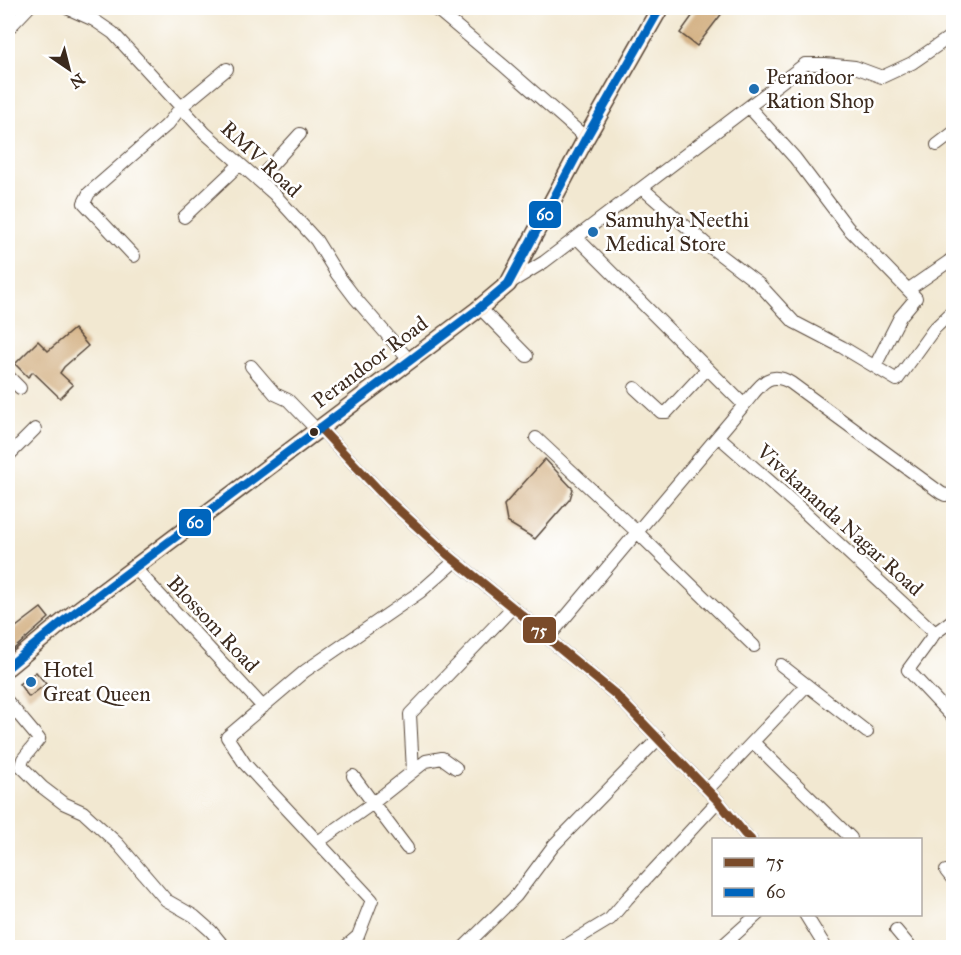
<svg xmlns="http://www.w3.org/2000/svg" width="961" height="955" font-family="'IM FELL Great Primer',serif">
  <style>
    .building { fill: #d4b286 }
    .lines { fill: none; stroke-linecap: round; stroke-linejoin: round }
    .minor-casing { stroke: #564639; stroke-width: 14 }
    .secondary-casing { stroke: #564639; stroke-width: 19 }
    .minor { stroke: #fff; stroke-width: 12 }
    .secondary { stroke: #fbe5cf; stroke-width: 16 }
    .bus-1-casing { stroke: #fff; stroke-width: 14 }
    .bus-2-casing { stroke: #fff; stroke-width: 14 }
    .bus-1 { stroke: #7a4b2a; stroke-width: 9 }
    .bus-2 { stroke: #0065bd; stroke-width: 9 }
    .poi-dot { fill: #1f6fb2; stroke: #fff; stroke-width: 2 }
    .bus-dot { fill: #3b2a1e; stroke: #fff; stroke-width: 2 }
    .labels { text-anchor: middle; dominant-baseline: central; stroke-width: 5; stroke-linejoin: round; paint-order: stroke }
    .poi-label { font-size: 21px; fill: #3b2a1e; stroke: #fff; text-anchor: start }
    .street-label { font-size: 21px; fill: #3b2a1e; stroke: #fff }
    .line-badge { stroke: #fff; stroke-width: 2 }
    .badge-label { font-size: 16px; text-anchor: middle; font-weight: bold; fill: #fff }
  </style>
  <rect width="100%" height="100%" fill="#fff"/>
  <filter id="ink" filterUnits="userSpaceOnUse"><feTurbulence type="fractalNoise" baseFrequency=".0167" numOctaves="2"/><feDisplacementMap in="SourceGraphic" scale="12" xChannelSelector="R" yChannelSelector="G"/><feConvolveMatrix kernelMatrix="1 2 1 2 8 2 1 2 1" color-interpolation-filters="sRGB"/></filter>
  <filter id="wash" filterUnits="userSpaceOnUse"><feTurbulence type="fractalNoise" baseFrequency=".008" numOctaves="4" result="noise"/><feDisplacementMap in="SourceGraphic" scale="24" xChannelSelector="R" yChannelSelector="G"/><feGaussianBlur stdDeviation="1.35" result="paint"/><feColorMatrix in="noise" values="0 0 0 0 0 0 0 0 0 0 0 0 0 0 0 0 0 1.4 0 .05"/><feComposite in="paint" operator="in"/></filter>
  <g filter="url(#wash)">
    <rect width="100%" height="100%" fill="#f2e8d1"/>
    <g id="blocks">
      <!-- building -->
      <path class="building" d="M698 8H716L723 12 697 46 680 33Z
        M74 329 88 346 64 367 60 373 73 385 60 398 33 372 28 377 15 364 38 341 48 351Z
        M545 459 573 489 570 499 535 539 507 522 504 505Z
        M41 608 49 618 8 654V633Z
        M36 672 46 684 29 697 19 684Z"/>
    </g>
  </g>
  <g filter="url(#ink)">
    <use href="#blocks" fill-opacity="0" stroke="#564639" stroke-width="1.5"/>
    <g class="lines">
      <defs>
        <path id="minor" d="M67 8 94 20 113 33 205 133 274 194 316 240 337 274 356 299 409 360
          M432 8 441 13 504 66 586 138
          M8 29 28 8
          M749 107 795 158 848 228 916 298 900 317 875 366
          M937 145 954 132
          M258 180 300 134
          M642 188 705 243 760 285 794 322 842 347 897 380 934 329 953 311
          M184 217 240 164
          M134 256 84 203 89 193 168 124 181 107 227 69
          M508 284 544 262 805 64H825L855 67 882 77 912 63 954 34
          M909 289 948 262 954 257
          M480 308 527 356
          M251 366 275 394 288 400 317 430
          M8 376 20 388
          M635 388 661 412H667L707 369
          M744 405C758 389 767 368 791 383L941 493 945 495 954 494
          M320 428 388 500 447 554 533 624 558 647 615 694 718 801 744 833 751 840
          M718 436 799 507 935 633
          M536 438 638 533 754 646
          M8 456 35 429
          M134 567 263 707
          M954 619 935 633 908 670 954 719
          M548 638 744 405 577 238
          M781 665 867 732
          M8 702 39 739 23 759 21 766 42 787 63 803 83 812 118 844 166 900 194 916 211 931 225 948
          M753 742 851 838
          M413 771 410 714 513 607
          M353 776 373 803 426 761 442 758 456 768
          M707 790 807 685
          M318 842 373 803 407 848
          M946 871 954 881
          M805 914 826 948
          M896 930 911 948
          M344 948 358 936 372 900 245 764 227 737 305 671 420 592 455 561
          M463 948 516 896 554 845 659 738
          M562 948 610 919 627 899 718 801
          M720 948 758 914"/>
        <path id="secondary" d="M8 667 65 620 477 310 508 284 586 138 660 8"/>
      </defs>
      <!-- minor casing -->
      <use href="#minor" class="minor-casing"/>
      <!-- secondary casing -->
      <use href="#secondary" class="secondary-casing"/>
      <!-- minor -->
      <use href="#minor" class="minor"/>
      <!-- secondary -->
      <use href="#secondary" class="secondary"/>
      <defs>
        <path id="bus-1" d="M320 428 388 500 447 554 533 624 558 647 615 694 718 801 744 833 751 840"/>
        <path id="bus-2" d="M8 667 65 620 477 310 508 284 586 138 660 8"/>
      </defs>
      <!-- bus-1 casing -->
      <use href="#bus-1" class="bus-1-casing"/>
      <!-- bus-2 casing -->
      <use href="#bus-2" class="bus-2-casing"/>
      <!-- bus-1 -->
      <use href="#bus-1" class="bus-1"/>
      <!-- bus-2 -->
      <use href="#bus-2" class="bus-2"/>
    </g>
  </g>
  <!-- markers -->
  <g class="poi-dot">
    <circle cx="754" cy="89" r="6"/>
    <circle cx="593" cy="232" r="6"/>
    <circle cx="31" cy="682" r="6"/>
  </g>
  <circle class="bus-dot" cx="314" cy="432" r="5"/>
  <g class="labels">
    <!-- poi labels -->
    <g class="poi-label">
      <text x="766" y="77">Perandoor<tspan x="766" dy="24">Ration Shop</tspan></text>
      <text x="605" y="220">Samuhya Neethi<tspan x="605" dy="24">Medical Store</tspan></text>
      <text x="43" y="670">Hotel<tspan x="43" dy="24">Great Queen</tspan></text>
    </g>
    <!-- street labels -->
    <g class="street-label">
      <text transform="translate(261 159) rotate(43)">RMV Road</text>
      <text transform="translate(370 362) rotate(-37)">Perandoor Road</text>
      <text transform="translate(840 520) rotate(42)">Vivekananda Nagar Road</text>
      <text transform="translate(213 624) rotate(47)">Blossom Road</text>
    </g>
  </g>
  <g class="line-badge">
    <rect x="528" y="200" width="34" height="29" rx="6" fill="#0065bd"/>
    <rect x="178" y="508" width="34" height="29" rx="6" fill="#0065bd"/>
    <rect x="522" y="616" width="35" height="28" rx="6" fill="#7a4b2a"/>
  </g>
  <g class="badge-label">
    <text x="545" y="220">60</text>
    <text x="195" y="528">60</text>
    <text x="539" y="636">75</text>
  </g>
  <!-- margin -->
  <rect width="961" height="955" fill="none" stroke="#fff" stroke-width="30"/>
  <!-- legend -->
  <rect x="712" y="838" width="210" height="78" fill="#ffffff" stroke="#b1aaa5" stroke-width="1.5"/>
  <rect x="724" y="858" width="30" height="9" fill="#7a4b2a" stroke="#b1aaa5" stroke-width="1.5"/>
  <text x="766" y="868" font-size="18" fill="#3b2a1e">75</text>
  <rect x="724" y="888" width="30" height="9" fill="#0065bd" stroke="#b1aaa5" stroke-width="1.5"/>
  <text x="766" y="898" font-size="18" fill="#3b2a1e">60</text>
  <!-- north arrow -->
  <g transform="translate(69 69) rotate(145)" stroke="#ffffff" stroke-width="4.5" paint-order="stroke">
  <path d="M0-4.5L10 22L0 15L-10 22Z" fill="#3b2a1e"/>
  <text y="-9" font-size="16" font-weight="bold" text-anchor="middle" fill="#3b2a1e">N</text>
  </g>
</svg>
